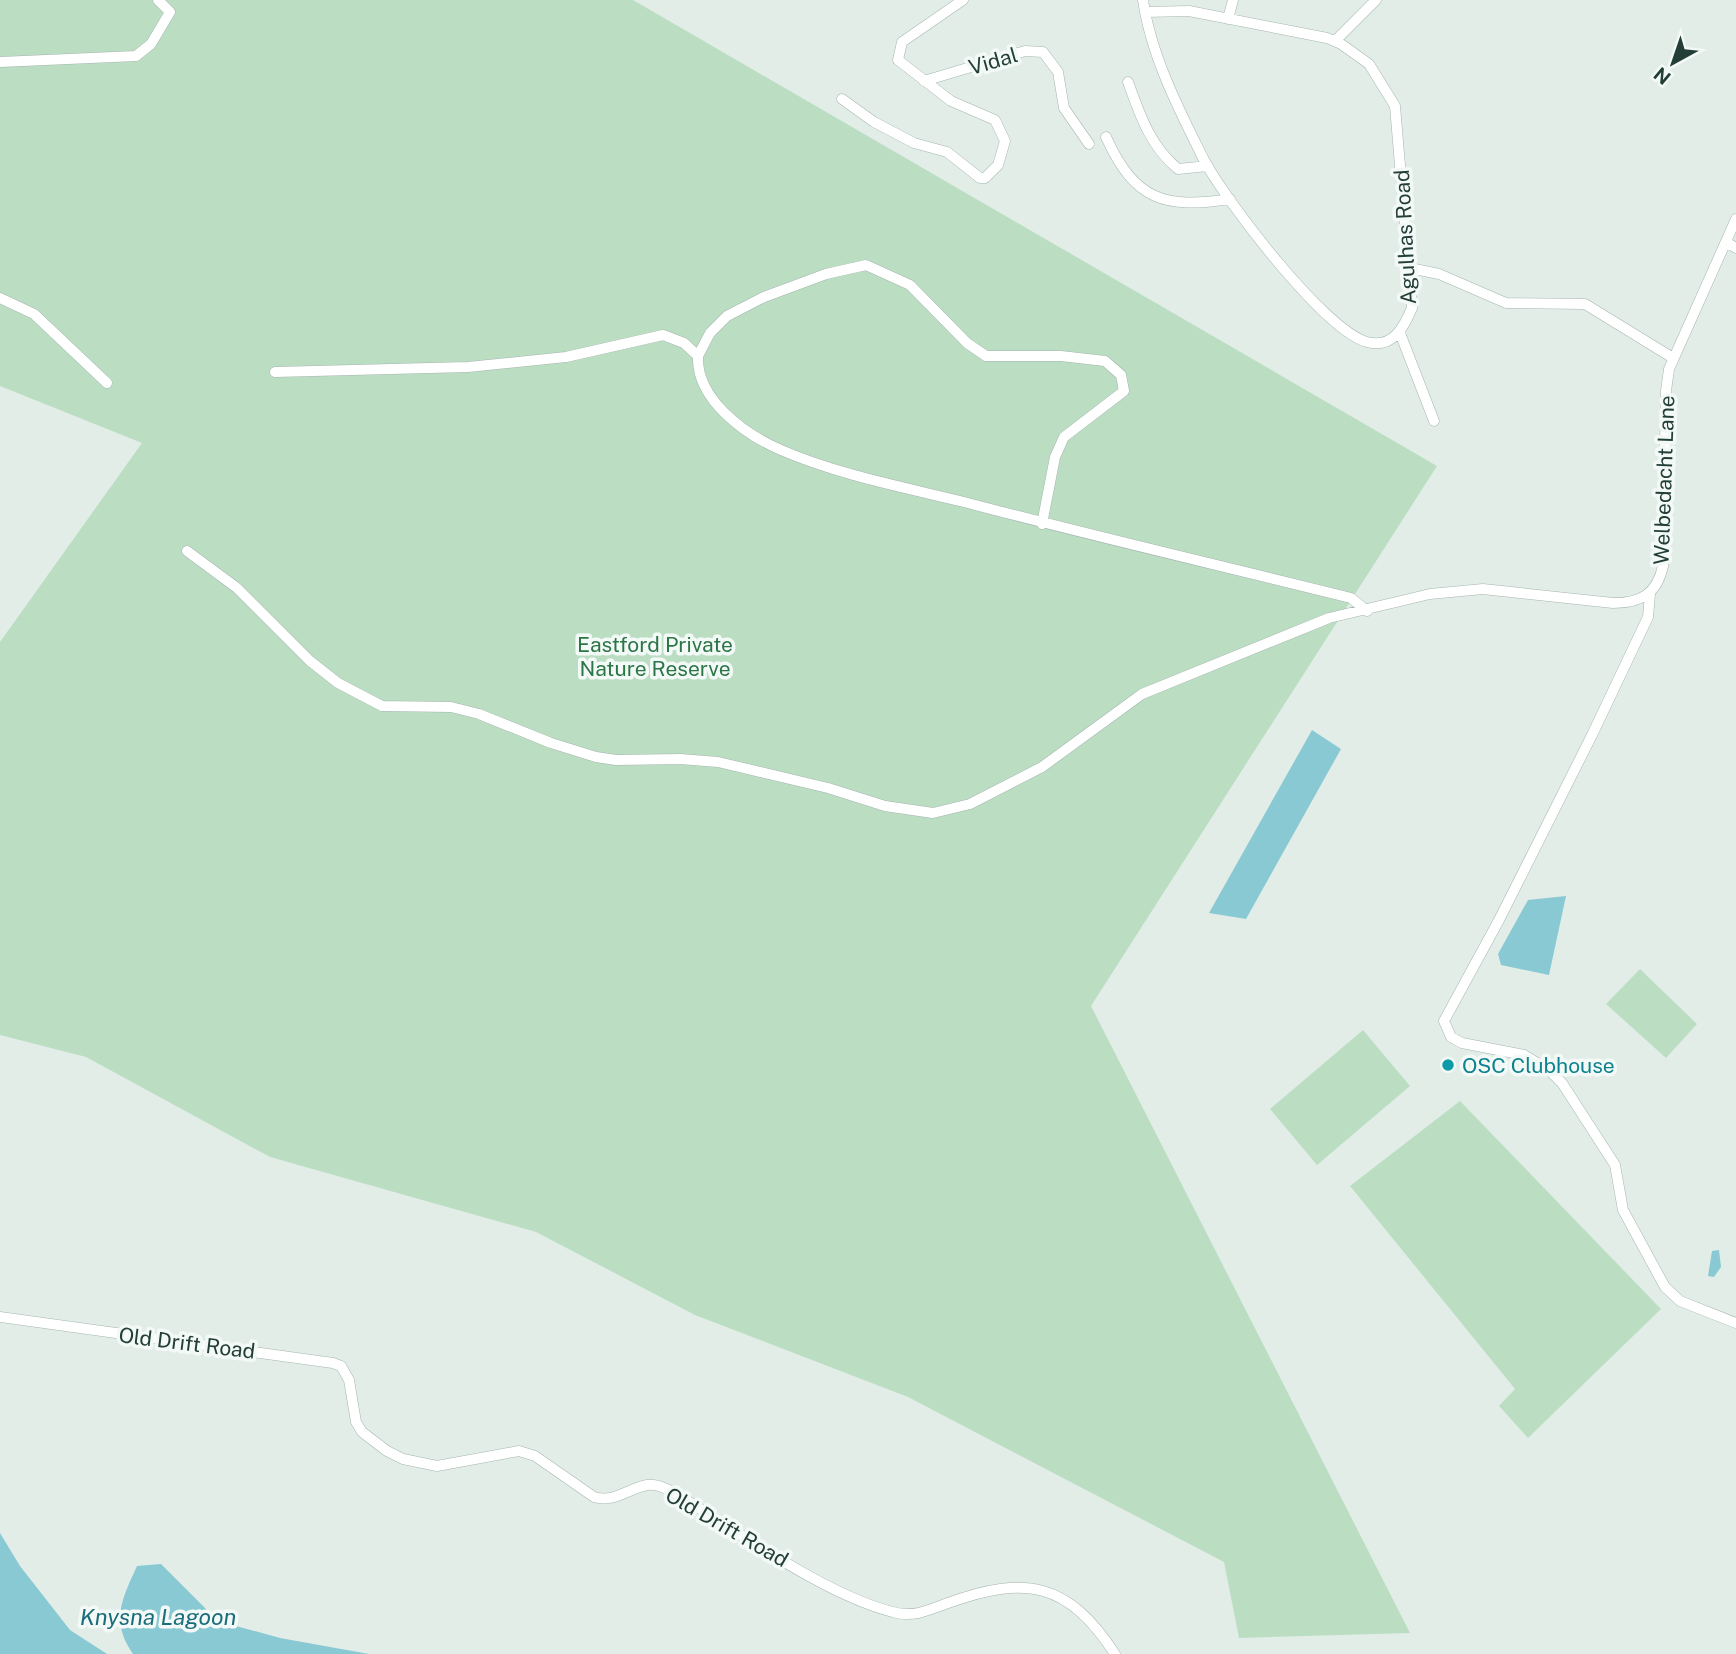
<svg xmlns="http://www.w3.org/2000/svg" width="1736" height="1654" font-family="'Public Sans',sans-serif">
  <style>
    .green { fill: #bbdec3 }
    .water { fill: #89c9d3 }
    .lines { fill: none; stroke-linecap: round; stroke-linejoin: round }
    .street-casing { stroke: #a5b5af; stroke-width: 11 }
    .street { stroke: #fff; stroke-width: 10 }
    .culture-dot { fill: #0f9aa8; stroke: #f3f9f6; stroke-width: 2.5 }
    .labels { text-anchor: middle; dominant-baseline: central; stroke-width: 7; stroke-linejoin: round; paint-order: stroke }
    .street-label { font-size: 21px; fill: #223e36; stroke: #f3f9f6 }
    .park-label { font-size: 21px; fill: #2b7646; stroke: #f3f9f6 }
    .culture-label { font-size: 21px; fill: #0d838f; stroke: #f3f9f6; text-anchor: start }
    .water-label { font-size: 23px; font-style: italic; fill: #1a6d7b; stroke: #f3f9f6 }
  </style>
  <rect width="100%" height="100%" fill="#e2ede8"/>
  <!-- green -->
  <path class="green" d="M0 0H633L1437 466 1091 1006 1410 1633 1239 1638 1224 1562 908 1397 695 1315 536 1232 270 1157 86 1057 0 1035V642L142 443 0 386Z
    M1640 969 1697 1024 1666 1058 1606 1004Z
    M1363 1030 1410 1086 1317 1165 1270 1109Z
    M1460 1101 1661 1309 1528 1438 1499 1406 1515 1389 1350 1186Z"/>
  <!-- water -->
  <path class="water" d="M1312 730 1341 749 1246 919 1209 913Z
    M1566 896 1549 975 1501 965 1498 954 1528 900Z
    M1719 1250 1721 1267 1714 1277 1708 1276 1712 1251Z
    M0 1533 20 1566 70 1630 107 1654H0Z
    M161 1564 218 1621 280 1638 369 1654H133C110 1621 122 1599 137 1566Z"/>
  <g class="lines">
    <defs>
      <path id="street" d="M1143 0C1151 55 1178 108 1203 158 1224 199 1325 331 1367 342 1393 349 1404 327 1412 308L1395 106 1369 64 1341 44 1327 38 1189 11 1145 12
        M1228 19 1233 0
        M1335 41 1376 0
        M0 62 136 56 151 44 170 12 158 0
        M924 81 1025 51 1043 52 1058 72 1064 108 1089 144
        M1128 82C1140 115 1150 146 1178 169L1208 166
        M842 99 874 122 914 143 947 152 980 178H985L998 165 1005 141 995 120 951 101 898 60 902 42 963 0
        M1106 137C1135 201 1165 209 1230 199
        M1726 242 1736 248
        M1410 268 1439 274 1506 303 1585 304 1673 358
        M0 298 34 314 107 383
        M1400 333 1434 421
        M698 356 710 333 727 316 764 297 826 274 866 265 910 285 967 343 986 356H1061L1105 361 1121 375 1124 391 1064 437 1055 457 1042 524
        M275 372 468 367 566 357 663 335 684 343 698 356C696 399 744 434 781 450 839 475 903 487 964 502 1093 536 1222 566 1351 598L1367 611
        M187 551 237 588 310 661 338 683 382 706 451 707 479 714 551 743 596 757 616 760 680 759 718 762 828 788 885 806 933 813 970 804 1042 767 1142 694 1329 618 1430 594 1483 589 1613 603C1641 603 1657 594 1663 566L1666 391 1669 369 1736 219
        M1650 594 1648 617 1592 735 1499 920 1444 1021 1451 1037 1462 1043 1524 1055 1550 1071 1562 1083 1615 1165 1623 1210 1665 1287 1680 1301 1736 1323
        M0 1317 333 1363 341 1366 349 1380 356 1422 362 1432 387 1451 403 1459 437 1466 519 1451 535 1456 594 1497C614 1503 627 1489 647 1485 659 1483 673 1492 683 1498 743 1535 830 1598 897 1613 916 1617 931 1609 948 1603 1026 1575 1068 1582 1115 1654"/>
    </defs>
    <!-- street casing -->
    <use href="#street" class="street-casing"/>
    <!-- street -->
    <use href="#street" class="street"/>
  </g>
  <!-- markers -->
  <circle class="culture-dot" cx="1448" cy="1065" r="7"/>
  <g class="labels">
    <!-- street labels -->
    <g class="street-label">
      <text transform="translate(993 61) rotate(-16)">Vidal</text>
      <text transform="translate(1405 237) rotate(-93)">Agulhas Road</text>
      <text transform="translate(1664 480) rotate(-88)">Welbedacht Lane</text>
      <text transform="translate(187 1343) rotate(7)">Old Drift Road</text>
      <text transform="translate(727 1527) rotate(30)">Old Drift Road</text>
    </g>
    <!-- park labels -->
    <g class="park-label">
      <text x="655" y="644">Eastford Private<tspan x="655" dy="24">Nature Reserve</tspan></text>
    </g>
    <!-- culture labels -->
    <g class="culture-label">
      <text x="1462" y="1065">OSC Clubhouse</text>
    </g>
    <!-- water labels -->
    <g class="water-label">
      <text x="158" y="1616">Knysna Lagoon</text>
    </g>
  </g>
  <!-- north arrow -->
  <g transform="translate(1673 63) rotate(220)" stroke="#f3f9f6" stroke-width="5" paint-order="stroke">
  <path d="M0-5L12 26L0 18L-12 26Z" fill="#223e36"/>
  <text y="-10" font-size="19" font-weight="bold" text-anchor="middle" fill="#223e36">N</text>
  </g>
</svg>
